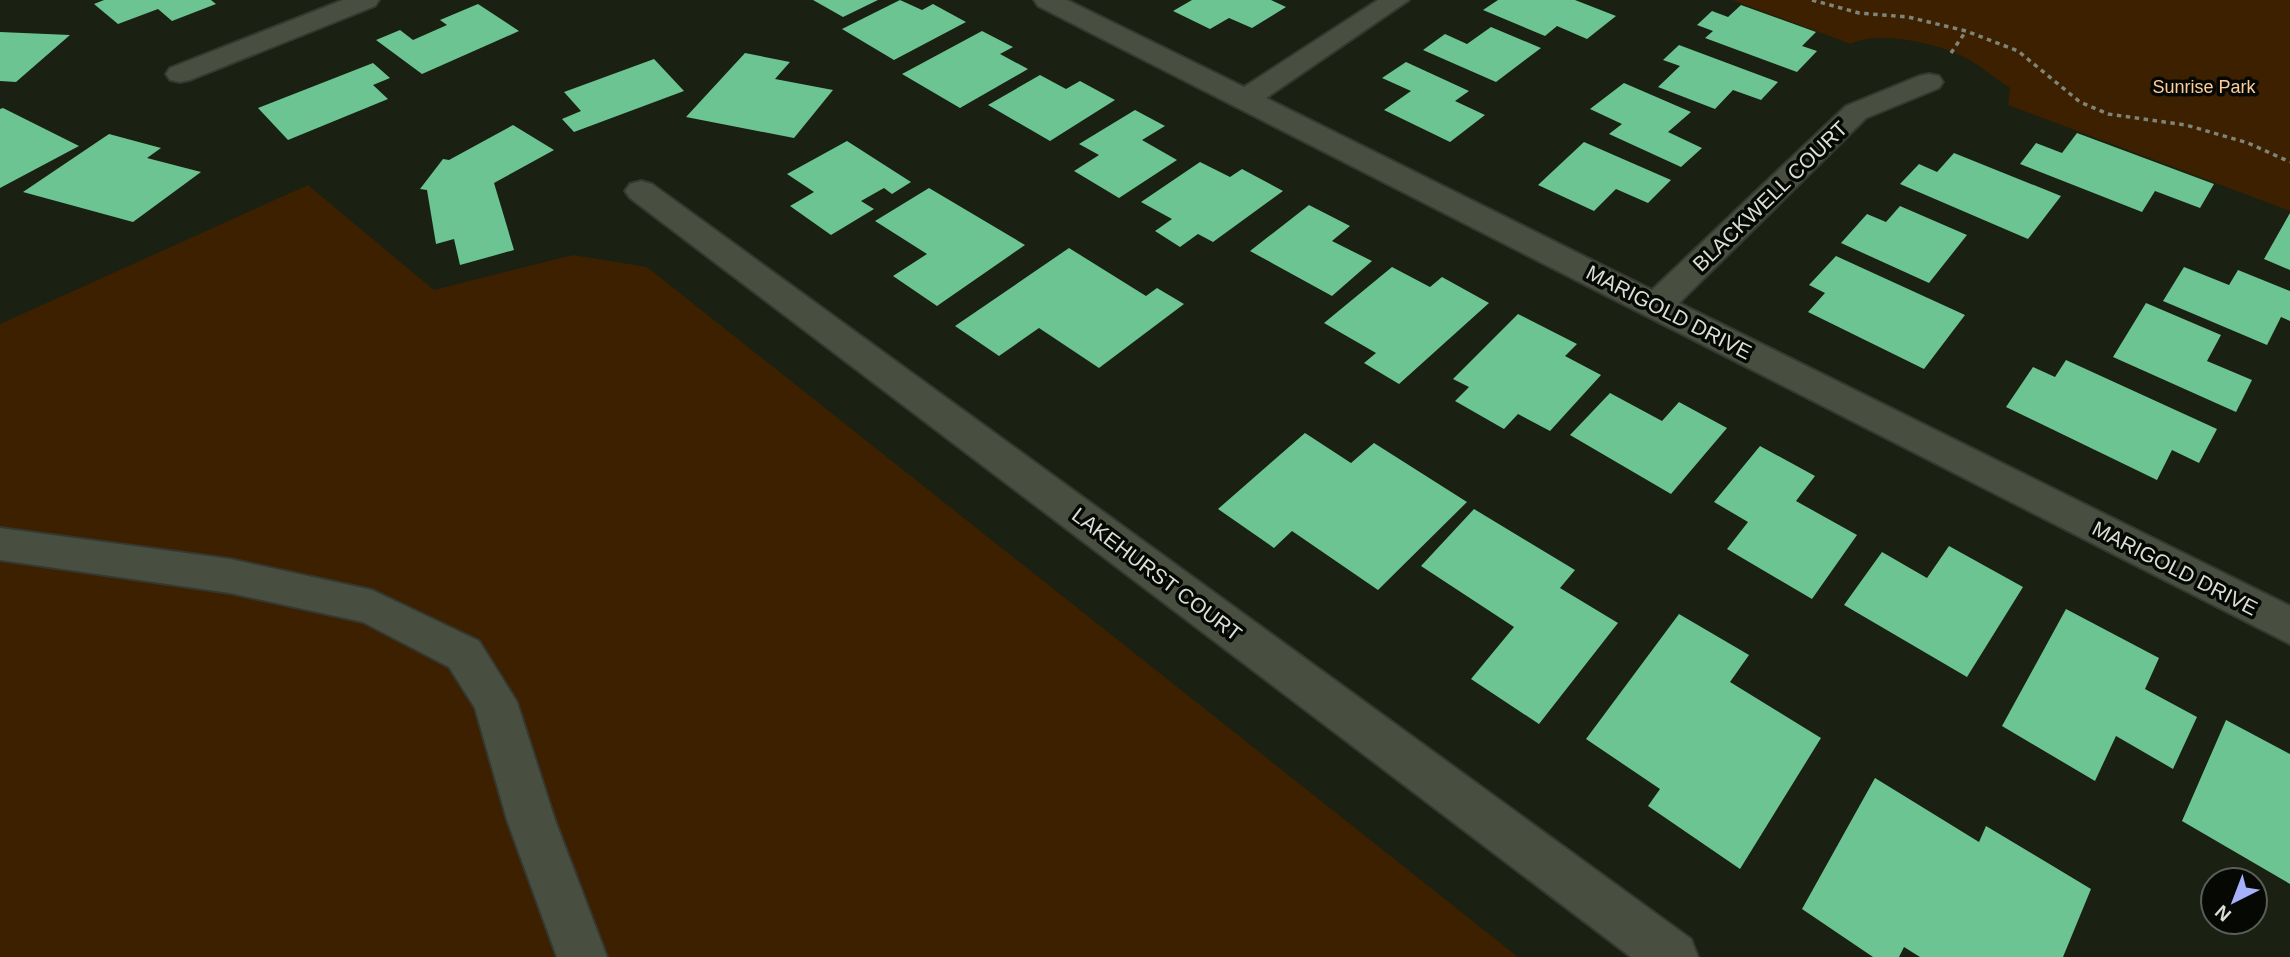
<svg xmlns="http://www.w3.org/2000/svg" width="2290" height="957" font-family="Helvetica,sans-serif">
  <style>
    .green { fill: #3c2000 }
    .building { fill: #6bc491 }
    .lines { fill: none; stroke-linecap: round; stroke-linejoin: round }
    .minor-casing { stroke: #343830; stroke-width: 4 }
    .path { stroke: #7f8479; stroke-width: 3.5; stroke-dasharray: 4.5 4.5; stroke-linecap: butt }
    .minor { fill: #484f40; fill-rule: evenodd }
    .labels { text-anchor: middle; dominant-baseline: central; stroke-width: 7; stroke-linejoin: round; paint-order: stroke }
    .far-park-label { font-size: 18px; fill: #ffcd9a; stroke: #060804 }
    .street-label { font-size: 21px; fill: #daded6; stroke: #060804 }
  </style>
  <rect width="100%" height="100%" fill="#1a2012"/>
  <!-- green -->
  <path class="green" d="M1732 0H2290V211L2008 105 2010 88C1992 76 1974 60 1953 52 1929 42 1874 31 1851 44Z
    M308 185 434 290 573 255 647 267 1518 957H0V324Z"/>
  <!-- building -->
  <path class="building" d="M104 0H211L216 4 172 21 158 9 118 24 94 4Z
    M813 0H878L843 17Z
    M900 0 922 10 933 4 966 22 894 60 842 29Z
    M1192 0H1271L1286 7 1252 28 1229 18 1210 29 1173 11Z
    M1498 0H1575L1616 16 1587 39 1557 26 1545 36 1483 10Z
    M478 4 519 31 422 74 376 40 400 30 413 40 447 25 440 20Z
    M1741 5 1816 32 1802 46 1817 51 1797 72 1705 38 1713 31 1697 25 1712 11 1728 17Z
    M1491 27 1541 48 1496 82 1423 50 1445 34 1467 44Z
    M982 31 1013 47 1000 54 1028 69 960 108 902 74Z
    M0 32 70 35 16 82 0 81Z
    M1679 45 1778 82 1761 100 1733 90 1715 109 1658 87 1680 66 1663 60Z
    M745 53 790 62 775 79 833 90 794 138 686 117Z
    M654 59 684 91 574 132 562 119 581 111 564 92Z
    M1406 62 1469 91 1455 101 1485 115 1450 142 1384 110 1411 91 1382 78Z
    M373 63 390 78 373 85 388 99 288 140 258 108Z
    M1040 75 1066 89 1080 81 1115 100 1050 141 988 105Z
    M1624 83 1691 112 1668 132 1702 148 1681 167 1609 134 1622 124 1590 109Z
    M3 108 79 146 0 188V109Z
    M1135 110 1165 126 1142 140 1177 160 1119 198 1074 171 1099 155 1079 144Z
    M513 125 554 150 494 183 514 250 460 265 454 239 436 244 427 190 420 189 443 159 449 160Z
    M2077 133 2214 184 2200 208 2155 191 2142 212 2020 164 2036 143 2062 153Z
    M109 134 161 148 147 158 201 172 133 222 23 192Z
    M847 141 911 182 892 194 884 188 861 201 874 209 831 235 790 206 814 192 787 174Z
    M1584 142 1671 180 1648 203 1616 189 1594 211 1538 185Z
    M1954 153 2061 196 2028 239 1900 184 1919 164 1937 172Z
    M1200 162 1230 177 1242 169 1283 191 1213 242 1198 234 1180 247 1155 231 1172 219 1141 202Z
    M929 188 1025 245 937 306 893 276 927 254 875 221Z
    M1309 205 1350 226 1332 241 1372 261 1332 296 1250 251Z
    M1900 206 1967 235 1929 283 1841 243 1867 214 1886 222Z
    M2290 213V270L2264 259Z
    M1069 248 1146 296 1157 288 1184 304 1099 368 1039 328 999 356 955 326Z
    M1836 256 1965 315 1924 369 1808 312 1825 293 1809 285Z
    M1392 267 1430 287 1442 277 1489 303 1399 384 1364 363 1376 353 1324 323Z
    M2184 267 2229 285 2238 270 2290 291V321L2281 317 2267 345 2163 301Z
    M2146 303 2221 335 2207 361 2252 380 2236 412 2113 357Z
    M1518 314 1577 344 1565 356 1601 375 1550 431 1518 414 1504 429 1455 401 1469 387 1453 379Z
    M2066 360 2217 429 2199 463 2172 450 2157 480 2006 407 2033 367 2055 377Z
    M1610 393 1662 421 1679 402 1727 428 1671 494 1570 435Z
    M1305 433 1351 463 1374 443 1467 502 1378 590 1292 531 1274 548 1218 509Z
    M1760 446 1815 476 1796 501 1857 535 1812 599 1727 549 1748 522 1714 502Z
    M1474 509 1575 570 1560 588 1618 623 1539 724 1471 679 1514 627 1421 566Z
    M1949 546 2023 587 1967 677 1844 605 1882 552 1927 578Z
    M2066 609 2159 658 2145 689 2197 717 2173 769 2116 736 2095 781 2002 726Z
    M1679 614 1749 655 1730 682 1821 738 1740 869 1648 806 1660 789 1586 739Z
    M2226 720 2290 754V884L2182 821Z
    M1875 778 1979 842 1986 826 2091 889 2063 957H1920L1904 947 1899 957H1873L1802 909Z"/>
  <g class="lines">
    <defs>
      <path id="minor" d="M343 0H379L375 6 190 80 180 82 170 80 166 74 170 68Z
        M1034 0H1067L1244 87 1378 0H1409L1266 98 1652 290 1846 106 1919 76 1929 74 1939 76 1943 82 1939 88 1866 118 1679 303 2290 606V644L1038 6Z
        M641 181 652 184 1691 939 1698 957H1631L630 198 625 191 630 184Z
        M0 528 230 559 372 590 479 641 517 702 555 820 607 957H557L507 820 475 708 449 667 363 622 230 593 0 560Z"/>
    </defs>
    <!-- minor casing -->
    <use href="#minor" class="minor-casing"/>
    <!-- path -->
    <path class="path" d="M1812 0 1859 13 1908 17 1966 31 2018 51 2080 102 2108 114 2186 125 2248 143 2290 162
      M1951 53 1966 31"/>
    <!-- minor -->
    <use href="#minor" class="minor"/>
  </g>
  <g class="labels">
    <!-- far-park labels -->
    <g class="far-park-label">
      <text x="2204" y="87">Sunrise Park</text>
    </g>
    <!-- street labels -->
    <g class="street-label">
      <text transform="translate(1770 196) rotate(-44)">BLACKWELL COURT</text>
      <text transform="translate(1669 312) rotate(27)">MARIGOLD DRIVE</text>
      <text transform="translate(2175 568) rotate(27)">MARIGOLD DRIVE</text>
      <text transform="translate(1157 574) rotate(37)">LAKEHURST COURT</text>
    </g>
  </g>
  <!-- north arrow -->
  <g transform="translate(2234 901) rotate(222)"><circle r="33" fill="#060804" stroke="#5b5e58" stroke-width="2"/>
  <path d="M0-5L12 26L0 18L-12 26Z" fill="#a6b1fc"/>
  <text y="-10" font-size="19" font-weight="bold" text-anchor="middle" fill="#daded6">N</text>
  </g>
</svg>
